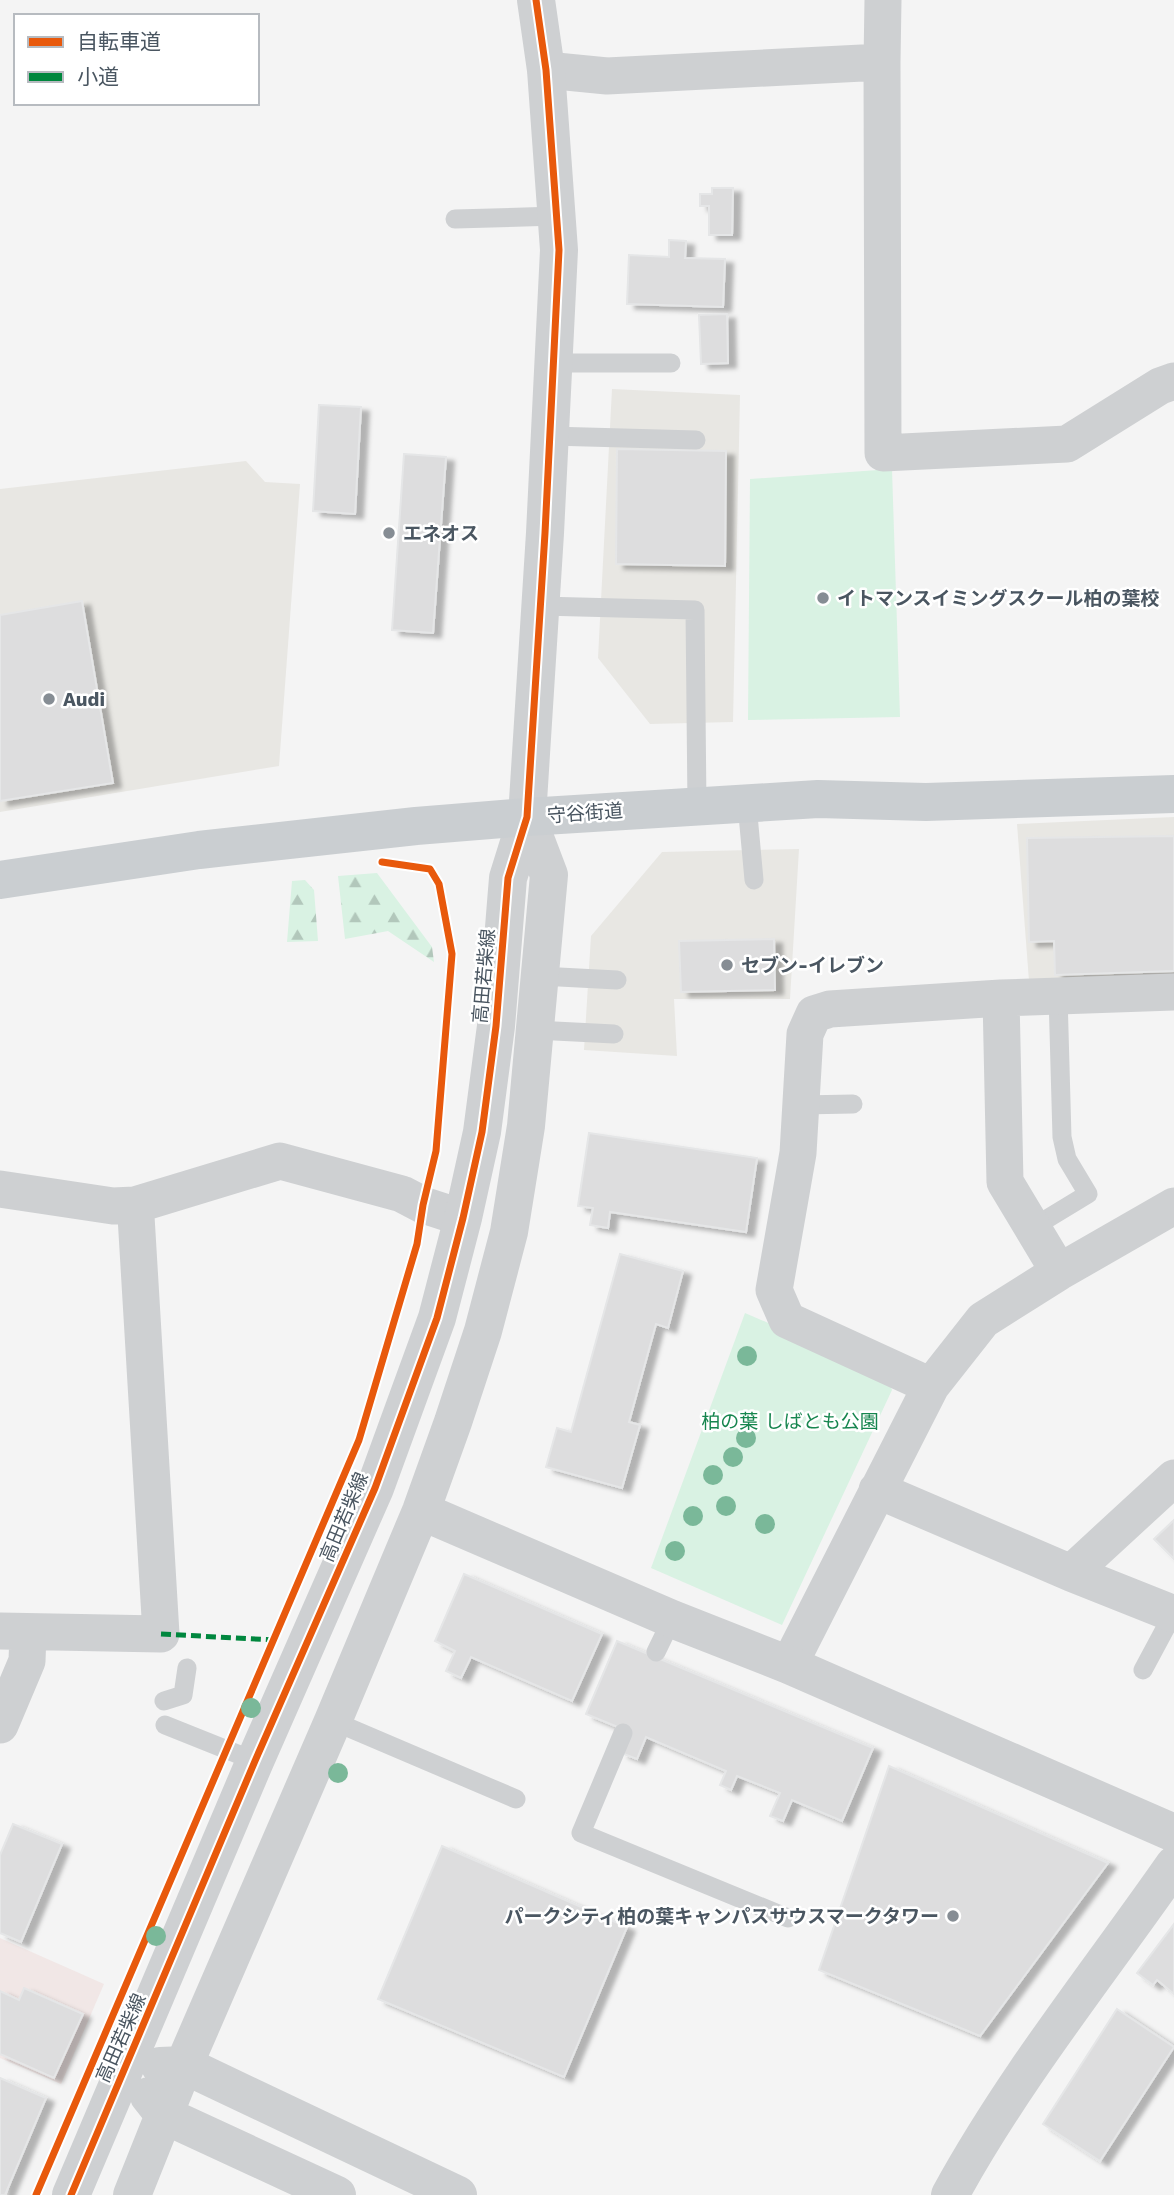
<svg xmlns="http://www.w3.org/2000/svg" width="1174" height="2195" font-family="'Work Sans','Noto Sans JP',sans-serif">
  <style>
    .commercial { fill: #e8e7e3 }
    .medical { fill: #f1e7e6 }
    .forest { fill: url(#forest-firs) }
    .green { fill: #d9f2e3 }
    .building { fill: #ddddde; stroke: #e5e6e7; stroke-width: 2; filter: url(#shadow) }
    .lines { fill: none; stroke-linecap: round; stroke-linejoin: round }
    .service { stroke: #ced0d2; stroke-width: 19 }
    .minor { stroke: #ced0d2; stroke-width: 37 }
    .tertiary { stroke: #ced0d2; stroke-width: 38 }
    .primary { stroke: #caced1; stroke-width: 38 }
    .quiet { stroke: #00873e; stroke-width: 5; stroke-dasharray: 10 5; stroke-linecap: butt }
    .cycleway-casing { stroke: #fff; stroke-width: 11 }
    .cycleway { stroke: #e8590c; stroke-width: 7 }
    .tree { fill: #7ab899 }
    .poi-dot { fill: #868d94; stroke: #fff; stroke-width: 2.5 }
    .labels { text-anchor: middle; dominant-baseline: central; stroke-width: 5; stroke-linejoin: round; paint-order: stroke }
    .poi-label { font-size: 19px; font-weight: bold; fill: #4a5661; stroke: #fff; text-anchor: start }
    .street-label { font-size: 19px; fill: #4a5661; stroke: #fff }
    .park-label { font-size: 19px; fill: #17864f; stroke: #fff }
  </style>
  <defs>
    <pattern id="forest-firs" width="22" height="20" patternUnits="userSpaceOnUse" patternTransform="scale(1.75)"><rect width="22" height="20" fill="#d9f2e3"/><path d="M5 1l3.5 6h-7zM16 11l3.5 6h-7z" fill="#b2c7bb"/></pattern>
    <filter id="shadow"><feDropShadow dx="8" dy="4.5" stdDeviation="2" flood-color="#0004"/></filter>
  </defs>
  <rect width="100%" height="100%" fill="#f4f4f4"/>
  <!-- commercial -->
  <path class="commercial" d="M612 389 740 395 733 722 650 724 598 658Z
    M246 461 265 482 300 484 279 766 0 812V489Z
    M1174 817V974L1029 981 1017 824Z
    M799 849 790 999H674L677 1056 584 1050 591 936 662 852Z"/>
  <!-- medical -->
  <path class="medical" d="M0 1938 104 1984 61 2084 0 2058Z"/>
  <!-- forest -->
  <path class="forest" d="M377 873 432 947 434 962 388 931 345 939 338 876Z
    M305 880 314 890 318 941 287 942 292 881Z"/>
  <!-- green -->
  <path class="green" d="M892 469 900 717 748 720 750 479Z
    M745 1313 886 1374 892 1390 782 1625 651 1568Z"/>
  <!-- building -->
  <path class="building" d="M712 188H733L732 235H709V206H700V194H712Z
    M669 240 686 241 685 258 725 259 723 307 627 304 629 255 669 257Z
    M727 314 728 363 701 364 699 315Z
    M319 405 361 407 355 514 313 511Z
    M617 449 726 451 725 566 616 564Z
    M404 454 446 457 433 633 392 630Z
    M82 601 113 783 0 801V615Z
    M1174 836V971L1055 975 1054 941 1029 942 1027 838Z
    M774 939 775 990 681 992 679 941Z
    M589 1133 757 1158 746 1232 610 1212 608 1228 590 1225 593 1208 578 1206Z
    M620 1254 683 1271 668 1328 656 1324 629 1422 640 1425 622 1488 546 1467 557 1428 571 1432Z
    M1174 1520V1559L1154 1539Z
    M464 1574 602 1634 572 1701 471 1657 461 1678 446 1671 455 1651 435 1641Z
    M617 1641 873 1748 842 1821 792 1800 783 1821 770 1816 780 1793 737 1776 731 1790 720 1785 726 1771 646 1737 637 1759 621 1753 630 1732 586 1714Z
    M889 1766 1108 1863 980 2036 819 1970Z
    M13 1824 62 1844 21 1942 0 1933V1855Z
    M442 1846 627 1927 564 2077 378 1999Z
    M1174 1924V1994L1157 1980 1153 1985 1137 1973Z
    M24 1988 83 2014 54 2078 0 2054V1991L19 2000Z
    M1117 2009 1174 2047 1100 2161 1043 2124Z
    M0 2078 46 2098 5 2195H0Z"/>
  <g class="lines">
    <!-- service -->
    <path class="service" d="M455 219 557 216
      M554 363H671
      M550 436 696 440
      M541 606 695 610 697 807
      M747 804 754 880
      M540 976 617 980
      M535 1030 614 1034
      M801 1105 853 1104
      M1032 1228 1088 1194 1067 1159 1062 1137 1058 995
      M656 1652 672 1619
      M1143 1670 1173 1614
      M164 1701 183 1695 187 1668
      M333 1721 516 1799
      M165 1725 255 1761
      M623 1733 581 1833 788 1918"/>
    <!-- minor -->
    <path class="minor" d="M882 62 883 453 1067 444 1160 386 1174 381
      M546 70 607 76 882 62 883 0
      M1001 998 1005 1182 1059 1272
      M0 1189 113 1206 135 1205 280 1161 402 1194 423 1205 463 1218
      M931 1386 983 1320 1059 1272 1174 1206
      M877 1490 1071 1573 1174 1614
      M1071 1573 1174 1478
      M0 1631 161 1634 136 1216
      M789 1665 931 1386 787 1320 774 1290 798 1153 805 1034 814 1014 830 1009 1001 998 1174 992
      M0 1725 27 1661 28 1633"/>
    <!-- tertiary -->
    <path class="tertiary" d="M421 1511 672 1619 789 1665 1174 1833
      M160 2066 184 2065 458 2195
      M149 2096 164 2115 337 2195
      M71 2195 255 1761 375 1488 437 1318 463 1218 482 1132 496 1026 508 878 527 817 545 533 559 250 546 70 536 0
      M132 2195 184 2065 333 1721 421 1511 453 1422 483 1331 509 1232 526 1126 549 875 527 817
      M950 2195C1014 2078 1098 1974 1174 1865"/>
    <!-- primary -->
    <path class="primary" d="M0 880 199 850 416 826 527 817 818 799 926 802 1174 794"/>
    <!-- quiet -->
    <path class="quiet" d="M161 1634 274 1640"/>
    <defs>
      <path id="cycleway" d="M36 2195 359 1440 417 1244 423 1205 436 1151 452 954 439 884 430 869 382 862
        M71 2195 255 1761 375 1488 437 1318 463 1218 482 1132 496 1026 508 878 527 817 545 533 559 250 546 70 536 0"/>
    </defs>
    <!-- cycleway casing -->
    <use href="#cycleway" class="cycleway-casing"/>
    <!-- cycleway -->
    <use href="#cycleway" class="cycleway"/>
  </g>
  <!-- trees -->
  <g class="tree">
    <circle cx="747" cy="1356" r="10"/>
    <circle cx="746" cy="1438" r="10"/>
    <circle cx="733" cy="1457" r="10"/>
    <circle cx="713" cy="1475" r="10"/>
    <circle cx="726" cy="1506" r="10"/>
    <circle cx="693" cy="1516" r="10"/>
    <circle cx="765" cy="1524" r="10"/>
    <circle cx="675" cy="1551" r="10"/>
    <circle cx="251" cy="1708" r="10"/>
    <circle cx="338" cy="1773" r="10"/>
    <circle cx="156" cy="1936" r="10"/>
  </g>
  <!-- markers -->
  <g class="poi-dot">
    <circle cx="389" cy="533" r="7"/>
    <circle cx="823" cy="598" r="7"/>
    <circle cx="49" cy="699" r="7"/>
    <circle cx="727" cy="965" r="7"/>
    <circle cx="953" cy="1916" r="7"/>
  </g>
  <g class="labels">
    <!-- poi labels -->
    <g class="poi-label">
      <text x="403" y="533">エネオス</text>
      <text x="837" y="598">イトマンスイミングスクール柏の葉校</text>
      <text x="63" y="699">Audi</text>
      <text x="741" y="965">セブン-イレブン</text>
      <text x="939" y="1916" text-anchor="end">パークシティ柏の葉キャンパスサウスマークタワー</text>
    </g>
    <!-- street labels -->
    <g class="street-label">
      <text transform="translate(585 813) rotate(-4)">守谷街道</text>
      <text transform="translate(484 976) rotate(-85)">高田若柴線</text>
      <text transform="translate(344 1517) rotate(-67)">高田若柴線</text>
      <text transform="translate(121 2038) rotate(-66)">高田若柴線</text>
    </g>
    <!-- park labels -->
    <g class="park-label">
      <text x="790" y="1421">柏の葉 しばとも公園</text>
    </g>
  </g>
  <!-- legend -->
  <rect x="14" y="14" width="245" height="91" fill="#ffffff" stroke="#b7bbc0" stroke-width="2"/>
  <rect x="28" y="37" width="35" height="10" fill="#e8590c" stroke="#b7bbc0" stroke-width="2"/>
  <text x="77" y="49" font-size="21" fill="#4a5661">自転車道</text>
  <rect x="28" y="72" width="35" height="10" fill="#00873e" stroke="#b7bbc0" stroke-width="2"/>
  <text x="77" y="84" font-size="21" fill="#4a5661">小道</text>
</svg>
